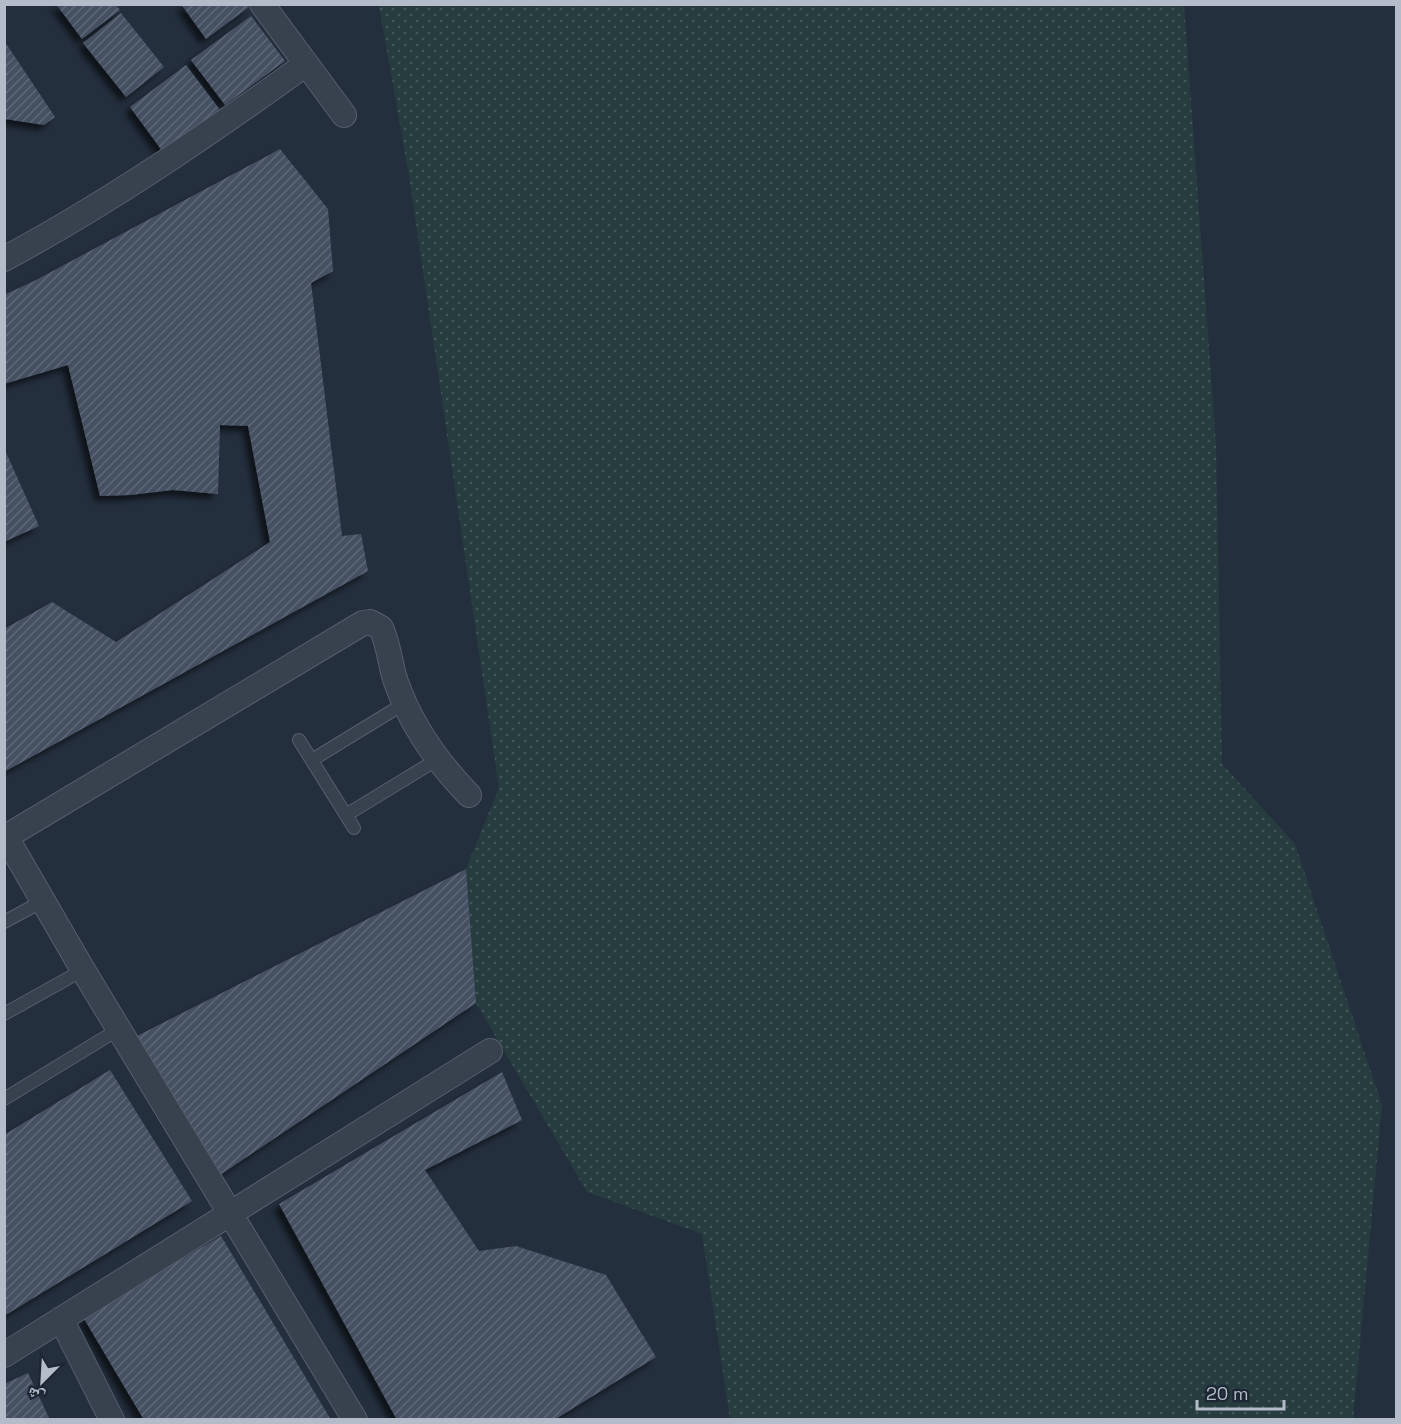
<svg xmlns="http://www.w3.org/2000/svg" width="1401" height="1424" font-family="'Space Grotesk','Noto Naskh Arabic',sans-serif">
  <style>
    .grass { fill: url(#grass-dots) }
    .building { fill: url(#building-hatch); filter: url(#shadow) }
    .lines { fill: none; stroke-linecap: round; stroke-linejoin: round }
    .lane-casing { stroke: #565f6c; stroke-width: 14 }
    .street-casing { stroke: #565f6c; stroke-width: 26 }
    .lane { stroke: #38414e; stroke-width: 12 }
    .street { stroke: #38414e; stroke-width: 24 }
  </style>
  <defs>
    <pattern id="grass-dots" width="8" height="8" patternUnits="userSpaceOnUse" patternTransform="scale(1.5)"><rect width="8" height="8" fill="#263c3f"/><path d="M2 2h.1M6 6h.1" fill="none" stroke="#435659" stroke-width="1.8" stroke-linecap="round"/></pattern>
    <pattern id="building-hatch" width="6" height="6" patternUnits="userSpaceOnUse" patternTransform="scale(1.5)"><rect width="6" height="6" fill="#455162"/><path d="M-1 1l2-2M0 6l6-6M5 7l2-2" fill="none" stroke="#5d6877"/></pattern>
    <filter id="shadow"><feDropShadow dx="-5.5" dy="5.5" stdDeviation="3" flood-color="#0009"/></filter>
  </defs>
  <rect width="100%" height="100%" fill="#242f3e"/>
  <!-- grass -->
  <path class="grass" d="M379 5H1184L1216 445 1222 764 1295 844 1382 1105 1353 1419H730L702 1234 587 1192 476 1003 466 869 499 788 409 176Z"/>
  <!-- building -->
  <path class="building" d="M56 4H115L120 10 82 39Z
    M181 4H247L249 7 206 39Z
    M121 13 164 67 126 97 83 43Z
    M251 16 285 61 225 105 191 60Z
    M5 42 55 117 44 125 5 119Z
    M186 65 220 110 163 152 130 107Z
    M280 149 328 209 333 271 311 283 342 536 361 534 368 571 4 772V629L52 602 116 642 270 542 248 426 220 425 218 494 173 490 130 495 100 496 68 365 4 384V295L36 280Z
    M4 448 39 526 4 542Z
    M466 869 476 1003 217 1177 135 1037Z
    M110 1070 192 1201 4 1316V1135Z
    M502 1072 522 1120 425 1170 479 1251 516 1246 606 1275 656 1357 554 1420H397L279 1204Z
    M221 1236 331 1420H144L83 1317Z
    M28 1373 50 1420H4V1384Z"/>
  <g class="lines">
    <defs>
      <path id="lane" d="M299 740 354 828
        M312 760 405 703
        M346 815 438 759
        M4 922 43 901
        M4 1014 83 970
        M4 1099 119 1029"/>
      <path id="street" d="M262 4 344 115
        M4 259C110 202 209 134 306 64
        M6 837 83 970 355 1420
        M4 838 363 623 370 622 381 628C389 644 390 665 396 682 411 725 437 762 469 795
        M61 1319 112 1420
        M4 1355 490 1051"/>
    </defs>
    <!-- lane casing -->
    <use href="#lane" class="lane-casing"/>
    <!-- street casing -->
    <use href="#street" class="street-casing"/>
    <!-- lane -->
    <use href="#lane" class="lane"/>
    <!-- street -->
    <use href="#street" class="street"/>
  </g>
  <!-- border -->
  <rect width="1401" height="1424" fill="none" stroke="#b4bcc9" stroke-width="12"/>
  <!-- north arrow -->
  <g transform="translate(42 1382) rotate(204)" stroke="#1d2633" stroke-width="4.5" paint-order="stroke">
  <path d="M0-4.5L10 22L0 15L-10 22Z" fill="#b4bcc9"/>
  <text y="-9" font-size="16" font-weight="bold" text-anchor="middle" fill="#b4bcc9">ش</text>
  </g>
  <!-- scale -->
  <path d="M1197 1400v9h87v-9" fill="none" stroke="#b4bcc9" stroke-width="3"/>
  <text x="1206" y="1400" font-size="18" fill="#b4bcc9" stroke="#1d2633" stroke-width="4.5" paint-order="stroke">20 m</text>
</svg>
